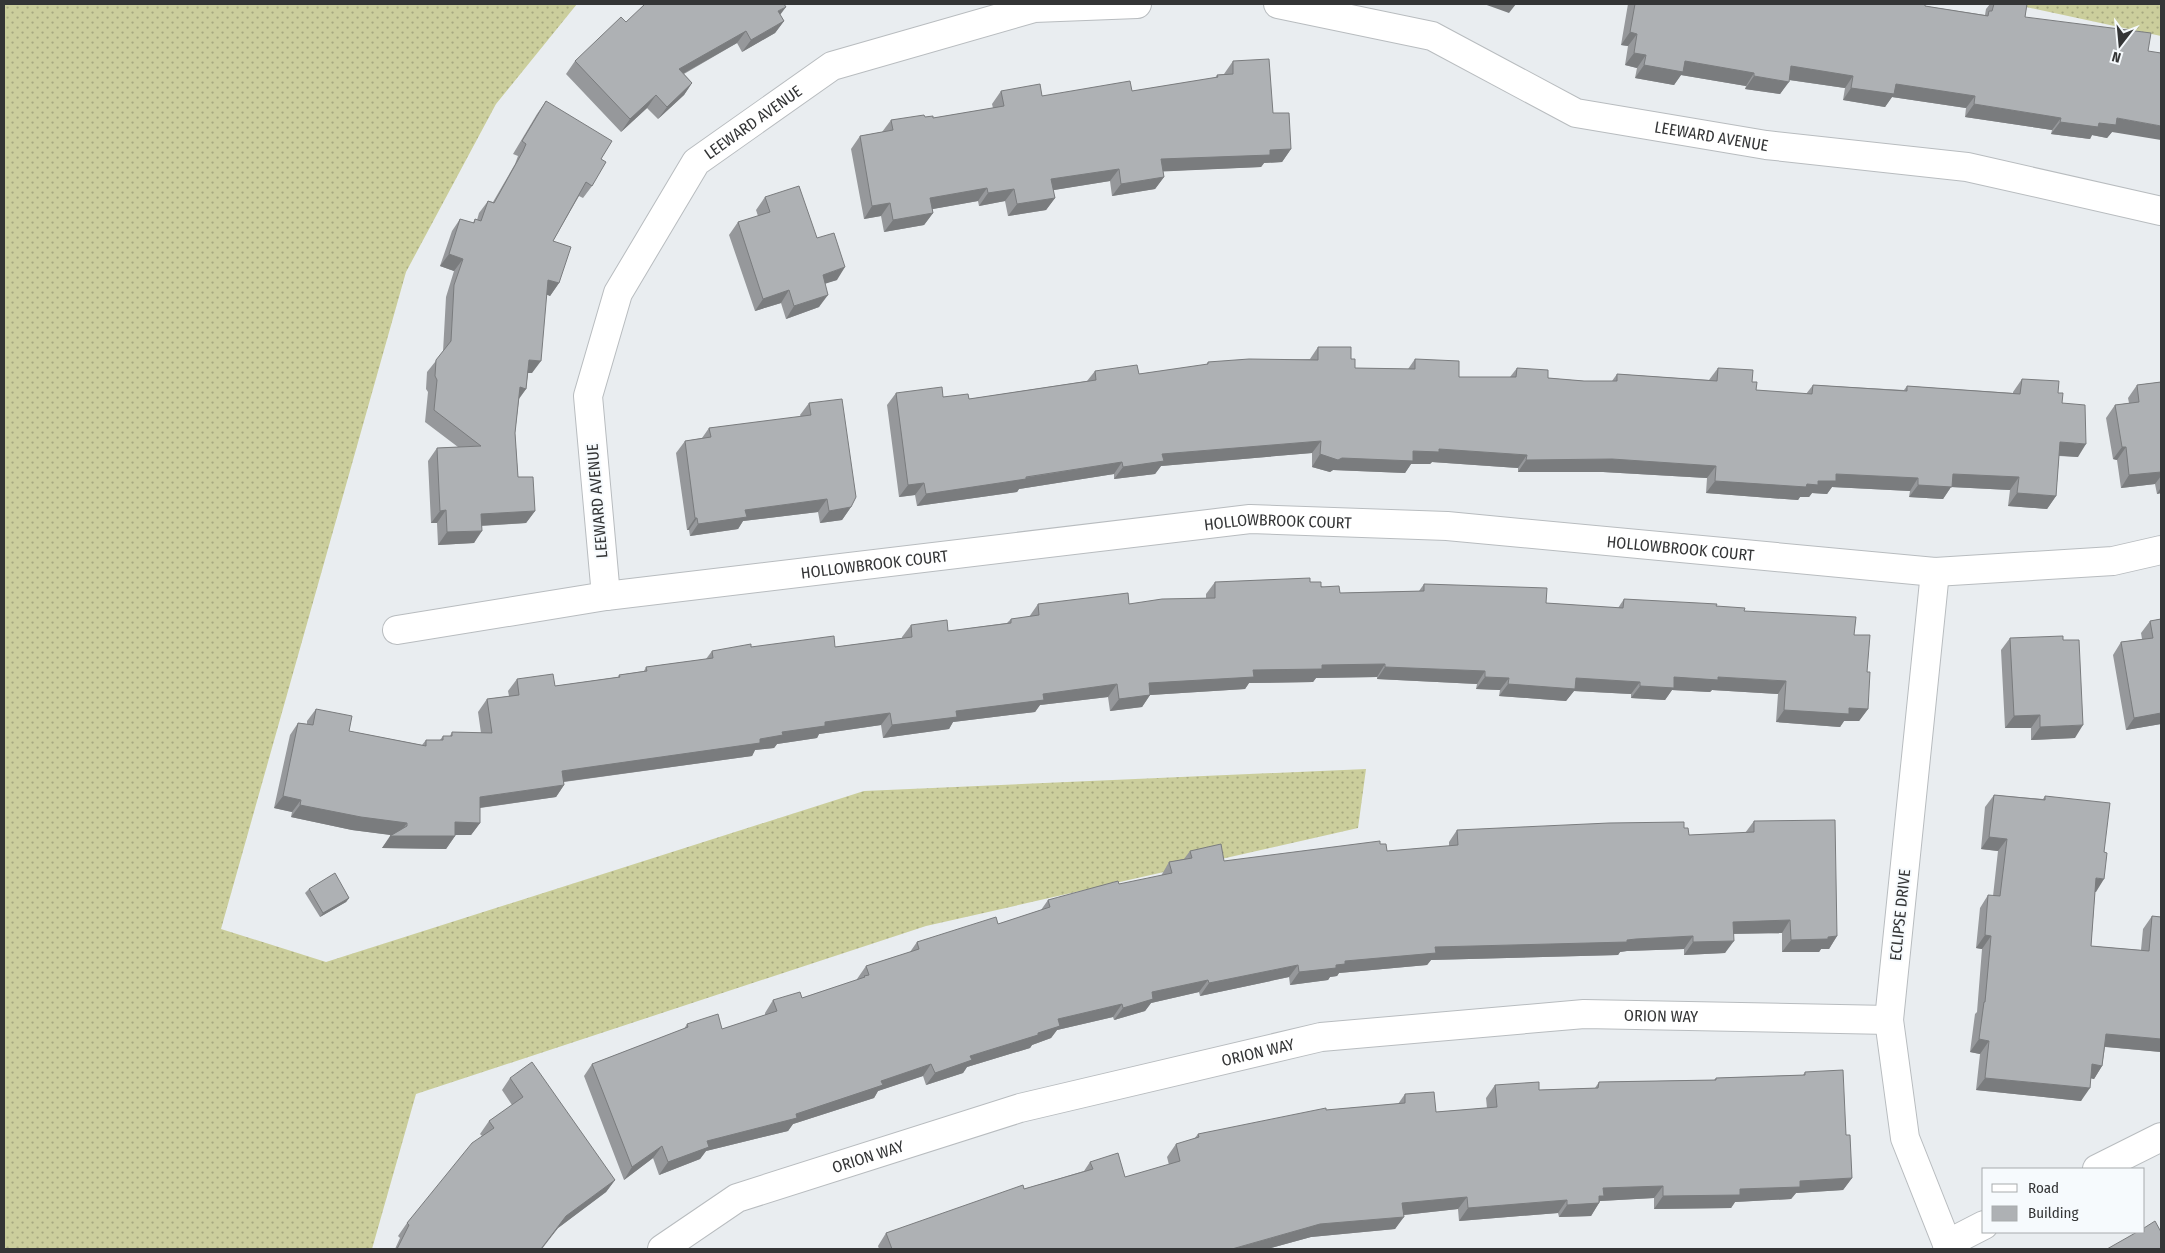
<svg xmlns="http://www.w3.org/2000/svg" width="2165" height="1253" font-family="'Fira Sans Condensed',sans-serif">
  <style>
    .grass { fill: url(#grass-dots) }
    .lines { fill: none; stroke-linecap: round; stroke-linejoin: round }
    .street-casing { stroke: #b8bcbf; stroke-width: 30 }
    .street { stroke: #fff; stroke-width: 28 }
    .wall { fill: #96989b }
    .shaded-wall { fill: #7a7c7e }
    .building { fill: #aeb1b4; stroke: #7a7c7e }
    .labels { text-anchor: middle; dominant-baseline: central; stroke-width: 4; stroke-linejoin: round; paint-order: stroke }
    .street-label { font-size: 16px; fill: #343536; stroke: #f6fafd }
  </style>
  <defs>
    <pattern id="grass-dots" width="8" height="8" patternUnits="userSpaceOnUse" patternTransform="scale(1.25)"><rect width="8" height="8" fill="#cbce9c"/><path d="M2 2h.1M6 6h.1" fill="none" stroke="#a6a880" stroke-width="1.8" stroke-linecap="round"/></pattern>
  </defs>
  <rect width="100%" height="100%" fill="#e9edf0"/>
  <!-- grass -->
  <path class="grass" d="M4 4H577L496 104 406 272 221 929 326 962 864 791 1366 769 1358 828 926 926 416 1094 372 1249H4Z
    M2012 4H2161V36Z"/>
  <g class="lines">
    <defs>
      <g id="street">
        <path id="s1" d="M1278 4 1432 36 1576 113 1766 145 1967 167 2161 211"/>
        <path d="M1935 572 1889 1020 1905 1138 1949 1249"/>
        <path id="s2" d="M606 596 588 396 618 293 696 162 832 66 1034 8 1137 4"/>
        <path id="s3" d="M397 630 606 596 1250 519 1447 526 1935 572 2113 561 2161 550"/>
        <path d="M2097 1169 2161 1137"/>
        <path d="M1947 1244 1984 1225"/>
        <path id="s4" d="M662 1249 737 1198 1020 1108 1321 1037 1584 1014 1889 1020"/>
      </g>
    </defs>
    <!-- street casing -->
    <use href="#street" class="street-casing"/>
    <!-- street -->
    <use href="#street" class="street"/>
  </g>
  <!-- wall -->
  <path class="wall" d="M1628 4H1925V6L1985 15 1986 9 1990 4H2027L2025 17 2112 132 2107 138 2092 135 2090 139 2051 134 2052 130 1965 117 1966 108 1892 97 1885 107 1843 100 1845 88 1789 80 1780 94 1745 89 1746 86 1681 75 1674 85 1635 78 1637 68 1625 65 1628 46 1621 45Z
    M780 15 784 21 775 33 742 52 737 43 684 74 692 83 684 95 658 119 647 108 621 132 566 74 575 61 626 22Z
    M1233 61 1273 113 1291 149 1282 162 1264 163 1261 167 1163 171 1164 177 1155 189 1112 196 1110 181 1053 190 1055 198 1046 210 1008 216 1005 201 979 206 978 201 932 209 933 213 924 225 884 232 881 216 864 219 851 149 860 136 882 132 891 120 925 117 933 118 993 108 992 104 1001 91 1042 96 1132 91 1215 78 1217 75 1224 74Z
    M546 101 601 159 592 186 583 198 579 196 553 241 559 283 550 296 547 294 532 373H528L526 389 519 399 515 433 518 477 535 511 526 523 482 526 474 543 438 545 437 523H431L428 461 437 448 458 447 425 422 428 392 426 389 427 372 443 352 446 297 454 271 440 266 452 231 460 219 473 223 475 219 477 220 479 213 488 201 493 202 515 164 518 156 513 154 537 114Z
    M765 197 817 238 837 280 825 283 819 307 786 319 781 303 755 311 729 235 738 222 758 216 756 210Z
    M1318 347 1351 359 1355 368 1408 369 1415 359 1459 377H1510L1517 368 1548 378 1584 381H1612L1617 374 1709 380 1718 368 1752 382 1756 390 1806 394 1813 385 1904 390 1907 386 2013 393V392L2022 379 2058 393 2062 403 2078 457 2059 456 2056 496 2047 509 2008 506 2010 490 1951 487 1943 499 1909 497 1910 491 1832 487 1827 494 1812 493 1809 497H1800L1798 500 1706 493 1707 478 1603 472H1518V468L1432 462 1430 464H1411L1405 473 1333 470 1330 472 1312 467V453L1161 466 1155 474 1114 479V474L1019 489 1017 492 917 506 915 495 899 497 887 405 896 393 969 399 1087 381 1095 371 1139 374 1206 365 1208 362 1310 359Z
    M2161 382V493L2157 494 2155 484 2121 488 2117 460 2113 459 2106 418 2115 405 2129 403 2128 398 2137 385Z
    M809 403 851 507 842 520 820 523 818 512 743 521 738 529 690 536 689 530H687L676 453 685 441 702 438 709 428 801 417 800 415Z
    M1215 582H1310L1340 593 1419 591 1424 584 1546 603 1618 608 1624 599 1716 606 1744 611 1854 635 1867 672 1868 709 1859 721H1844L1840 727 1776 722 1778 694 1712 690 1710 692 1672 690 1665 700 1631 698V694L1574 691 1566 701 1499 696 1500 690 1476 689 1477 684 1377 679V677L1316 678 1313 682 1249 683 1245 689 1150 695 1142 707 1110 711 1108 697 1040 705 1035 712 953 722 949 729 883 738 881 725 819 734 817 738 777 744 774 748 755 750 752 756 564 782V785L556 797 480 808V823L471 835H455V836L446 849 382 848 392 835 352 830 291 817 292 812 274 808 290 735 298 723 307 724V721L316 709 349 731 422 745 426 740H440L443 736H450L452 732 481 733 478 712 487 699 509 696 508 691 517 679 555 686 618 677 619 675 644 671 646 667 706 659 712 651 751 647H835L902 638V637L911 625 948 631 1007 623 1011 619 1029 617 1038 604H1129L1206 598V594Z
    M2161 619V724L2126 730 2113 655 2121 642 2142 639 2141 633 2150 621Z
    M2010 638 2075 738 2031 740V728H2005L2001 650Z
    M1994 795 2043 799 2045 796 2096 892H2095L2091 946 2141 950 2143 929 2152 916 2161 917V1052L2105 1047 2102 1066 2094 1079 2091 1078 2081 1101 1976 1090 1980 1054 1970 1052 1975 1014 1977 1012 1982 949 1976 948 1980 908 1988 895 1993 896 1998 851 1981 849 1985 807Z
    M1754 821 1837 936 1829 949H1821L1819 952H1782V933L1733 934 1725 953 1684 955V949L1627 951 1620 952 1618 955 1431 960 1427 965 1339 973 1337 976 1330 977 1328 980 1290 985 1289 977 1200 996 1199 992 1151 1003 1145 1011 1114 1020 1113 1017 1057 1030 1051 1038 1032 1045 1030 1048 967 1067 963 1073 926 1085 923 1076 878 1091 874 1098 793 1124 788 1131 706 1151 700 1159 659 1175 653 1158 624 1180 584 1076 592 1064 684 1029 687 1024 722 1029 765 1015V1013L773 1000 802 998 857 980V979L866 966 910 952 917 942 998 924 1041 910 1048 900 1161 876 1169 862 1184 859 1190 851 1224 861 1380 844 1387 851 1449 846V842L1457 830 1684 828 1689 835 1745 833Z
    M309 889 349 898 346 902 320 917 305 893Z
    M1805 1072 1846 1135 1852 1178 1843 1190 1796 1193 1791 1199 1735 1202 1731 1208 1654 1209V1198L1600 1201 1591 1216 1559 1217 1558 1213 1459 1221 1458 1209 1404 1215 1395 1229 1311 1237 1267 1249H879L878 1246 886 1233 1024 1189 1084 1171 1090 1162 1125 1177 1169 1165 1167 1157 1176 1144 1194 1139 1198 1134 1326 1110 1398 1104 1405 1094 1436 1112 1487 1108 1486 1098 1495 1085 1539 1090 1595 1088 1599 1082 1714 1080 1716 1078 1803 1075Z
    M510 1078 615 1180 606 1192 558 1228 542 1249H395L400 1238 398 1236 407 1223 482 1136 480 1134 489 1121 512 1105 502 1090Z"/>
  <!-- shaded-wall -->
  <path class="shaded-wall" d="M1484 4H1516L1509 13Z
    M786 7 777 19 778 11Z
    M784 21 775 33 742 52 751 40Z
    M746 31 737 43 670 81 679 69Z
    M1630 32 1637 34 1628 46 1621 45Z
    M1634 53 1646 55 1637 68 1625 65Z
    M1685 61 1754 73 1746 86 1681 75 1674 85 1635 78 1644 65Z
    M1791 66 1853 76 1845 88 1783 79Z
    M1754 76 1789 82 1780 94 1745 89Z
    M692 83 684 95 658 119 667 107Z
    M1896 84 1975 96 1966 108 1892 97 1885 107 1843 100 1851 88Z
    M656 95 647 108 621 132 630 119Z
    M1974 104 2061 118 2052 130 1965 117Z
    M2117 118 2161 126V140L2112 132 2107 138 2092 135 2090 139 2051 134 2060 122 2099 123Z
    M1291 149 1282 162 1264 163 1261 167 1152 172 1161 159 1270 150Z
    M1119 169 1110 181 1042 192 1051 179Z
    M1164 177 1155 189 1112 196 1121 184Z
    M987 188 978 201 922 211 930 198Z
    M1014 189 1005 201 979 206 988 193Z
    M1055 198 1046 210 1008 216 1017 204Z
    M890 203 881 216 864 219 872 206Z
    M933 213 924 225 884 232 893 220Z
    M449 254 463 259 454 271 440 266Z
    M845 267 837 280 815 287 823 275Z
    M548 280 559 283 550 296 540 292Z
    M789 290 781 303 755 311 763 299Z
    M828 295 819 307 786 319 794 306Z
    M529 360 541 361 532 373H520Z
    M520 387 526 389 517 401Z
    M1321 441 1312 453 1161 466 1155 474 1114 479 1123 467 1162 454Z
    M2060 442 2086 444 2078 457 2051 455Z
    M2122 447H2126L2117 460 2113 459Z
    M1439 449 1527 455 1518 468 1432 462 1430 464H1411L1405 473 1333 470 1330 472 1312 467 1320 454 1342 458Z
    M1612 459 1716 466 1707 478 1603 472H1518L1526 460Z
    M1122 462 1114 474 1019 489 1017 492 917 506 926 494Z
    M2161 472V476L2155 484 2121 488 2129 475Z
    M1836 474 1918 478 1910 491 1832 487 1827 494 1812 493 1809 497H1800L1798 500 1706 493 1715 481 1807 484Z
    M1953 474 2019 477 2010 490 1951 487 1943 499 1909 497 1918 485Z
    M924 483 915 495 899 497 908 485Z
    M2161 487V493L2157 494Z
    M2017 493 2056 496 2047 509 2008 506Z
    M827 499 818 512 743 521 738 529 690 536 698 524 745 510Z
    M851 507 842 520 820 523 829 511Z
    M446 510 437 523H431L440 511Z
    M535 511 526 523 473 526 481 514Z
    M695 518H697L689 530H687Z
    M482 531 474 543 438 545 447 532Z
    M1385 664 1377 677 1316 678 1313 682 1249 683 1245 689 1150 695 1142 707 1110 711 1119 699 1149 683 1253 670 1322 665Z
    M1385 667 1485 671 1477 684 1377 679Z
    M1485 677 1509 678 1500 690 1476 689Z
    M1674 677H1718L1786 681 1778 694 1712 690 1710 692 1672 690 1665 700 1631 698 1640 686Z
    M1576 678 1640 682 1631 694 1574 691 1566 701 1499 696 1508 684Z
    M1117 684 1108 697 1040 705 1035 712 953 722 949 729 883 738 892 725 956 711 1043 694Z
    M1849 708 1868 709 1859 721H1844L1840 727 1776 722 1784 710Z
    M890 713 881 725 819 734 817 738 777 744 774 748 755 750 752 756 554 783 562 771 760 739 782 732 825 722Z
    M2161 713V724L2126 730 2134 718Z
    M2040 715 2031 728H2005L2014 716Z
    M2083 725 2075 738 2031 740 2040 727Z
    M564 785 556 797 471 809 480 797Z
    M283 796 301 800 292 812 274 808Z
    M300 805 407 823 398 836 352 830 291 817Z
    M455 822 480 823 471 835H446Z
    M390 836H455L446 849 382 848Z
    M1989 837 2007 839 1998 851 1981 849Z
    M2096 878 2104 879 2096 892 2087 891Z
    M349 898 346 902 320 917 323 913Z
    M1790 920 1782 933 1724 934 1733 922Z
    M1985 935 1991 936 1982 949 1976 948Z
    M1693 936 1684 949 1627 951 1620 952 1618 955 1431 960 1427 965 1339 973 1337 976 1330 977 1328 980 1290 985 1299 972 1336 965 1345 961 1435 947 1627 940 1636 939Z
    M1837 936 1829 949H1821L1819 952H1782L1791 940Z
    M1734 941 1725 953 1684 955 1693 942Z
    M1298 965 1289 977 1200 996 1209 983Z
    M1208 980 1199 992 1151 1003 1145 1011 1114 1020 1123 1008 1152 992Z
    M1122 1004 1113 1017 1057 1030 1051 1038 1032 1045 1030 1048 967 1067 963 1073 926 1085 935 1073 970 1056 1038 1033 1058 1019Z
    M2106 1034 2161 1039V1052L2097 1046Z
    M1979 1039 1989 1041 1980 1054 1970 1052Z
    M931 1064 923 1076 878 1091 874 1098 793 1124 788 1131 706 1151 700 1159 659 1175 668 1162 707 1141 796 1114 881 1081Z
    M2092 1064 2102 1066 2094 1079 2084 1077Z
    M1985 1078 2090 1088 2081 1101 1976 1090Z
    M662 1146 653 1158 624 1180 632 1167Z
    M1852 1178 1843 1190 1796 1193 1791 1199 1735 1202 1731 1208 1654 1209 1663 1196 1740 1189 1800 1181Z
    M615 1180 606 1192 558 1228 541 1249 566 1216Z
    M1663 1186 1654 1198 1600 1201 1598 1203H1599L1591 1216 1559 1217 1567 1205 1603 1188Z
    M1467 1197 1458 1209 1394 1216 1402 1203Z
    M1567 1200 1558 1213 1459 1221 1468 1208Z
    M1404 1217 1395 1229 1311 1237 1267 1249H1232L1320 1224Z"/>
  <!-- building -->
  <path class="building" d="M645 4H784L786 7 778 11 784 21 751 40 746 31 679 69 692 83 667 107 656 95 630 119 575 61 621 17 626 22Z
    M1635 4H1925V6L1988 16 1989 11H1992L1994 4H2027L2025 17 2151 33 2148 51 2161 53V126L2117 118 2116 125 2099 123 2098 127 2060 122 2061 118 1974 104 1975 96 1896 84 1894 94 1851 88 1853 76 1791 66 1789 82 1754 76V73L1685 61 1683 72 1644 65 1646 55 1634 53 1637 34 1630 32Z
    M1269 59 1273 113H1289L1291 149 1270 150V155L1161 159 1164 177 1121 184 1119 169 1051 179 1055 198 1017 204 1014 189 988 193 987 188 930 198 933 213 893 220 890 203 872 206 860 136 893 130 891 120 924 115 925 117 933 116V118L1004 106 1001 91 1040 84 1042 96 1130 81 1132 91 1218 77 1217 75 1233 74V61Z
    M546 101 612 141 601 159 606 162 592 186 586 182 553 241 571 247 559 283 548 280 541 361 529 360 526 389 520 387 515 433 518 477H533L535 511 481 514 482 531 447 532 446 510 440 511 437 448 481 446 434 410 437 380 435 376 436 360 451 341 454 285 463 259 449 254 460 219 474 223 475 219 481 221 488 201 494 203 523 151 526 144 522 141Z
    M799 186 817 238 834 233 845 267 823 275 828 295 794 306 789 290 763 299 738 222 770 212 765 197Z
    M1318 347H1351V359H1355V368L1415 369V359L1459 361V377H1516L1517 368 1548 370V378L1584 381H1617V374L1717 381 1718 368 1753 370 1752 382H1757L1756 390 1812 394 1813 385 1907 391V386L2020 394 2022 379 2059 381 2058 393H2063L2062 403 2085 405 2086 444 2060 442 2056 496 2017 493 2019 477 1953 474 1952 487 1918 485V478L1836 474V481H1818V485L1807 484 1806 487 1715 481 1716 466 1612 459 1526 460 1527 455 1439 449V452L1413 451V461L1342 458 1338 460 1320 454 1321 441 1162 454 1164 461 1123 467 1122 462 1026 477V479L926 494 924 483 908 485 896 393 942 387 943 397 968 394 969 399 1096 380 1095 371 1137 365 1139 374 1208 364V362L1249 359 1318 360Z
    M2161 382V472L2129 475 2126 447H2122L2115 405 2139 402 2137 385Z
    M842 399 856 497 851 507 829 511 827 499 745 510 747 517 698 524 697 518H695L685 441 711 437 709 428 811 415 809 403Z
    M1310 578V582H1321V587L1339 586 1340 593 1424 591V584L1547 588 1546 603 1623 608 1624 599 1717 604 1716 606 1745 608 1744 611 1856 617 1854 635H1870L1867 672H1870L1868 709 1849 708V714L1784 710 1786 681 1718 677V680L1674 677V688L1640 686V682L1576 678 1575 689 1508 684 1509 678 1485 677V671L1385 667V664L1322 665V669L1253 670 1254 677 1149 683 1150 695 1119 699 1117 684 1043 694 1044 700 956 711 957 717 892 725 890 713 825 722V726L782 732 783 735 760 739V743L562 771 564 785 480 797V823L455 822V836H390L407 826V823L361 817 300 805 301 800 283 796 298 723 313 725 316 709 352 716 349 731 426 746V740H443V736H452V732L492 733 487 699 519 695 517 679 553 674 555 686 620 677 619 675 647 671 646 667 713 658 712 651 751 644V647L834 636 835 647 912 637 911 625 947 620 948 631 1011 623V619L1039 615 1038 604 1128 593 1129 604 1162 599 1215 598V582Z
    M2161 619V713L2134 718 2121 642 2153 638 2150 621Z
    M2063 636V640H2079L2083 725 2040 727V715L2014 716 2010 638Z
    M1994 795 2045 800V796L2110 803 2104 852 2107 853 2104 879 2096 878 2091 946 2149 951 2152 916 2161 917V1039L2106 1034 2102 1066 2092 1064 2090 1088 1985 1078 1989 1041 1979 1039 1984 1002H1985L1991 936 1985 935 1988 895 2000 896 2007 839 1989 837Z
    M1835 820 1837 936 1828 937V939L1791 940 1790 920 1733 922 1734 941 1693 942V936L1636 939 1627 940V942L1435 947 1436 953 1345 961V964L1336 965V968L1299 972 1298 965 1209 983 1208 980 1152 992 1153 999 1123 1008 1122 1004 1058 1019 1060 1026 1038 1033V1035L970 1056 972 1060 935 1073 931 1064 881 1081 883 1085 796 1114 797 1118 707 1141 709 1147 668 1162 662 1146 632 1167 592 1064 688 1027 687 1024 718 1014 722 1029 777 1011 773 1000 800 992 802 998 865 977 864 976 869 975 866 966 919 949 917 942 996 917 998 924 1050 907 1048 900 1118 881 1119 884 1172 873 1169 862 1192 858 1190 851 1221 844 1224 861 1380 841V844H1386L1387 851 1458 845 1457 830 1609 823 1684 822V828H1688L1689 835 1754 832V821Z
    M335 873 349 898 323 913 309 889Z
    M532 1062 615 1180 566 1216 541 1249H397L409 1225 407 1223 472 1143 494 1128 489 1121 523 1097 510 1078Z
    M1843 1070 1846 1135H1850L1852 1178 1800 1181V1187L1740 1189V1195L1663 1196V1186L1603 1188 1604 1196H1599V1203L1567 1205V1200L1468 1208 1467 1197 1402 1203 1404 1217 1320 1224 1232 1249H892L886 1233 1023 1185 1024 1189 1093 1169 1090 1162 1118 1153 1125 1177 1180 1161 1176 1144 1199 1137 1198 1134 1326 1108V1110L1405 1103V1094L1434 1092 1436 1112 1497 1107 1495 1085 1539 1082V1090L1598 1088 1599 1082 1716 1080V1078L1805 1075V1072Z
    M2155 1221 2161 1232V1249H2107L2137 1232H2144V1228Z"/>
  <g class="labels">
    <!-- street labels -->
    <g class="street-label">
      <text stroke="none"><textPath href="#s2" startOffset="530">LEEWARD AVENUE</textPath></text>
      <text stroke="none"><textPath href="#s1" startOffset="458">LEEWARD AVENUE</textPath></text>
      <text transform="translate(597 501) rotate(-95)">LEEWARD AVENUE</text>
      <text stroke="none"><textPath href="#s3" startOffset="888">HOLLOWBROOK COURT</textPath></text>
      <text stroke="none"><textPath href="#s3" startOffset="1292">HOLLOWBROOK COURT</textPath></text>
      <text stroke="none"><textPath href="#s3" startOffset="482">HOLLOWBROOK COURT</textPath></text>
      <text transform="translate(1900 915) rotate(-84)">ECLIPSE DRIVE</text>
      <text stroke="none"><textPath href="#s4" startOffset="1038">ORION WAY</textPath></text>
      <text stroke="none"><textPath href="#s4" startOffset="632">ORION WAY</textPath></text>
      <text stroke="none"><textPath href="#s4" startOffset="228">ORION WAY</textPath></text>
    </g>
  </g>
  <!-- border -->
  <rect width="2165" height="1253" fill="none" stroke="#343536" stroke-width="10"/>
  <!-- legend -->
  <rect x="1982" y="1168" width="162" height="65" fill="#f6fafd" stroke="#a8abad"/>
  <rect x="1992" y="1184" width="25" height="8" fill="#ffffff" stroke="#a8abad"/>
  <text x="2028" y="1193" font-size="15" fill="#343536">Road</text>
  <rect x="1992" y="1206" width="25" height="15" fill="#aeb1b4" stroke="#a8abad"/>
  <text x="2028" y="1218" font-size="15" fill="#343536">Building</text>
  <!-- north arrow -->
  <g transform="translate(2120 45) rotate(196)" stroke="#f6fafd" stroke-width="4" paint-order="stroke">
  <path d="M0-4L9 19L0 12L-9 19Z" fill="#343536"/>
  <text y="-8" font-size="14" font-weight="bold" text-anchor="middle" fill="#343536">N</text>
  </g>
</svg>
